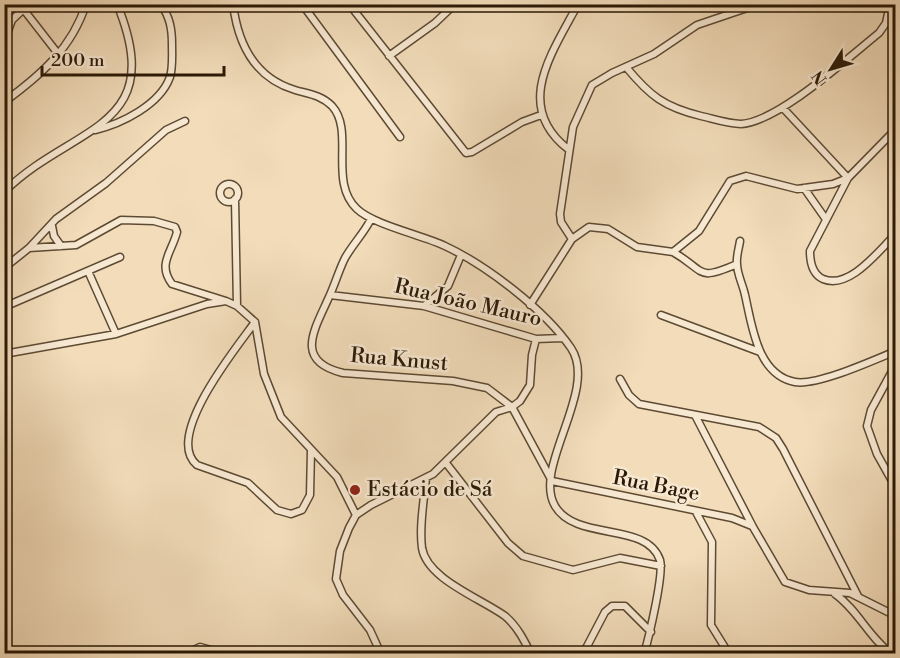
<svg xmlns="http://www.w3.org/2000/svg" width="900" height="658" font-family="'Libre Bodoni',serif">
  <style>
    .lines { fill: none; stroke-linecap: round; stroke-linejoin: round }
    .minor-casing { stroke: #5d4a33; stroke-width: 9 }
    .minor { stroke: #f7e8d2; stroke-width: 6 }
    .poi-dot { fill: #8f2418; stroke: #f7e8d2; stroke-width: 2 }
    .labels { text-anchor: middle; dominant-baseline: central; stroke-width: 5; stroke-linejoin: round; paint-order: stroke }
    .street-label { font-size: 21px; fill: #2b1906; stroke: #f7e8d2 }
    .poi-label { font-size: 21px; fill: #2b1906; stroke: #f7e8d2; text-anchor: start }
  </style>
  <rect width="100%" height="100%" fill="#f2dcba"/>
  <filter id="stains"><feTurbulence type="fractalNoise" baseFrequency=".00333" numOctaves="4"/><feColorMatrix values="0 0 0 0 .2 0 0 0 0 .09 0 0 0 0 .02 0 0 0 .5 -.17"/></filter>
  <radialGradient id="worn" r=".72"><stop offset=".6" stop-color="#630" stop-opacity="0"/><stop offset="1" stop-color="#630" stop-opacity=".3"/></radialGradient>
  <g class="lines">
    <defs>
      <path id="minor" d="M233 4C238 45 255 78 295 90 309 94 321 95 332 106 355 131 328 182 357 209 374 225 422 235 445 246 486 265 545 310 571 348 599 390 532 467 555 506 576 542 647 521 660 560 664 574 649 637 644 654
        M302 4 400 137
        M349 4 466 153 472 152 522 122 541 115
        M24 10 59 55
        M4 42 12 20 29 4
        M389 56 435 23 455 4
        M626 67C650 96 664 107 701 116 714 119 728 124 741 124 778 122 849 57 879 33L886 23 890 4
        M4 102C41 75 72 48 86 4
        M783 108 848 178
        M95 130C121 124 160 105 170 77 173 67 172 55 172 44 172 29 170 18 161 4
        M568 149C513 106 552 53 578 4
        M848 178 810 251C810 262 812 274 823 279 850 290 879 250 896 234
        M220 193a9 9 0 1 1 18 0a9 9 0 1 1-18 0Z
        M804 188 825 218
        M4 192C72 124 169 131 117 4
        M235 199 237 306
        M371 219C364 233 353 244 345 258 339 270 335 284 329 297 315 329 293 361 343 373L453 381 487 388 512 407 552 481
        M52 226 54 236 61 246
        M572 239 561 222 560 214 573 127 592 85 612 73 654 54 697 25 759 4
        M740 241C739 248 736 257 737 264 737 274 743 285 745 295 752 325 757 375 795 382 817 386 874 360 896 351
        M29 248 76 245 121 220 154 221 175 227 177 232C172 252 157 264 172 284L226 301
        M673 252C706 271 696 282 737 264
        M4 268 29 248 56 219 106 183 166 130 185 121
        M88 271 116 334
        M330 295 424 306 536 339 562 338
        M530 305 572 239 589 227 608 229 637 247 673 252 699 231 730 181 746 176 797 189 833 184 848 178 896 129
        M424 306 448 286 461 255
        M4 307 120 257
        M661 315 760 352
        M255 322C237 347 163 437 197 465L248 483 277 510 291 514 302 510 310 495 311 450
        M4 354 116 334 207 304 226 301 237 306 255 322 264 374 281 417 337 477 356 515
        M896 364 871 410 867 426 877 454 896 488
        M620 379 629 395 639 404 759 427 776 438 783 449 858 596
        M696 417 753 527 785 582 809 590 850 593 896 616
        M446 463 508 543 523 556 573 570 620 558 661 566
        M426 478C424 501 419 526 422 548 427 579 480 598 505 616 517 626 524 640 531 654
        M552 481 732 518 752 526
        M696 512 712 542 711 625 729 654
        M835 594C858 610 869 638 892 654
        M186 654 200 647 226 654
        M381 654 370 630 343 595 336 579 340 551 349 528 356 515 371 505 433 474 496 412 512 407 520 401 530 385 532 355 536 339
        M583 654 605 612 612 606H625L651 632"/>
    </defs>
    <!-- minor casing -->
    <use href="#minor" class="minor-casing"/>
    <!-- minor -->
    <use href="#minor" class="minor"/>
  </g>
  <!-- markers -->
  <circle class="poi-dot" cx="355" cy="490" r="6"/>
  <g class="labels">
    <!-- street labels -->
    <g class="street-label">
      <text transform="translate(468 303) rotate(13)">Rua João Mauro</text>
      <text transform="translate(399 360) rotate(5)">Rua Knust</text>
      <text transform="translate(656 486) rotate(11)">Rua Bage</text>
    </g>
    <!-- poi labels -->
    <g class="poi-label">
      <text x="367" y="490">Estácio de Sá</text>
    </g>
  </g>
  <!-- margin -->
  <rect width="900" height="658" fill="none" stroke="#f2dcba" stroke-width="24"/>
  <rect x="6" y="6" width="888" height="646" fill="none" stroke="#2b1906" stroke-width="3"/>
  <rect x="12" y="12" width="876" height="634" fill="none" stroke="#2b1906" stroke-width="1.5"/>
  <!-- north arrow -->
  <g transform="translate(831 69) rotate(233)" stroke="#f7e8d2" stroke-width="4.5" paint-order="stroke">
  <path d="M0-4.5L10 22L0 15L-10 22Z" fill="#2b1906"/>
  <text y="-9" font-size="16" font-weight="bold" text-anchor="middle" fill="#2b1906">N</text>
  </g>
  <!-- scale -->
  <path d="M42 66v9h182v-9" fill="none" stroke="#2b1906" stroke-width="3"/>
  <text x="51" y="66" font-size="18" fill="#2b1906" stroke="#f7e8d2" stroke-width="4.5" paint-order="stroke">200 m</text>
  <rect width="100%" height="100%" filter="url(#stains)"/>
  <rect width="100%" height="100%" fill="url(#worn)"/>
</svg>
